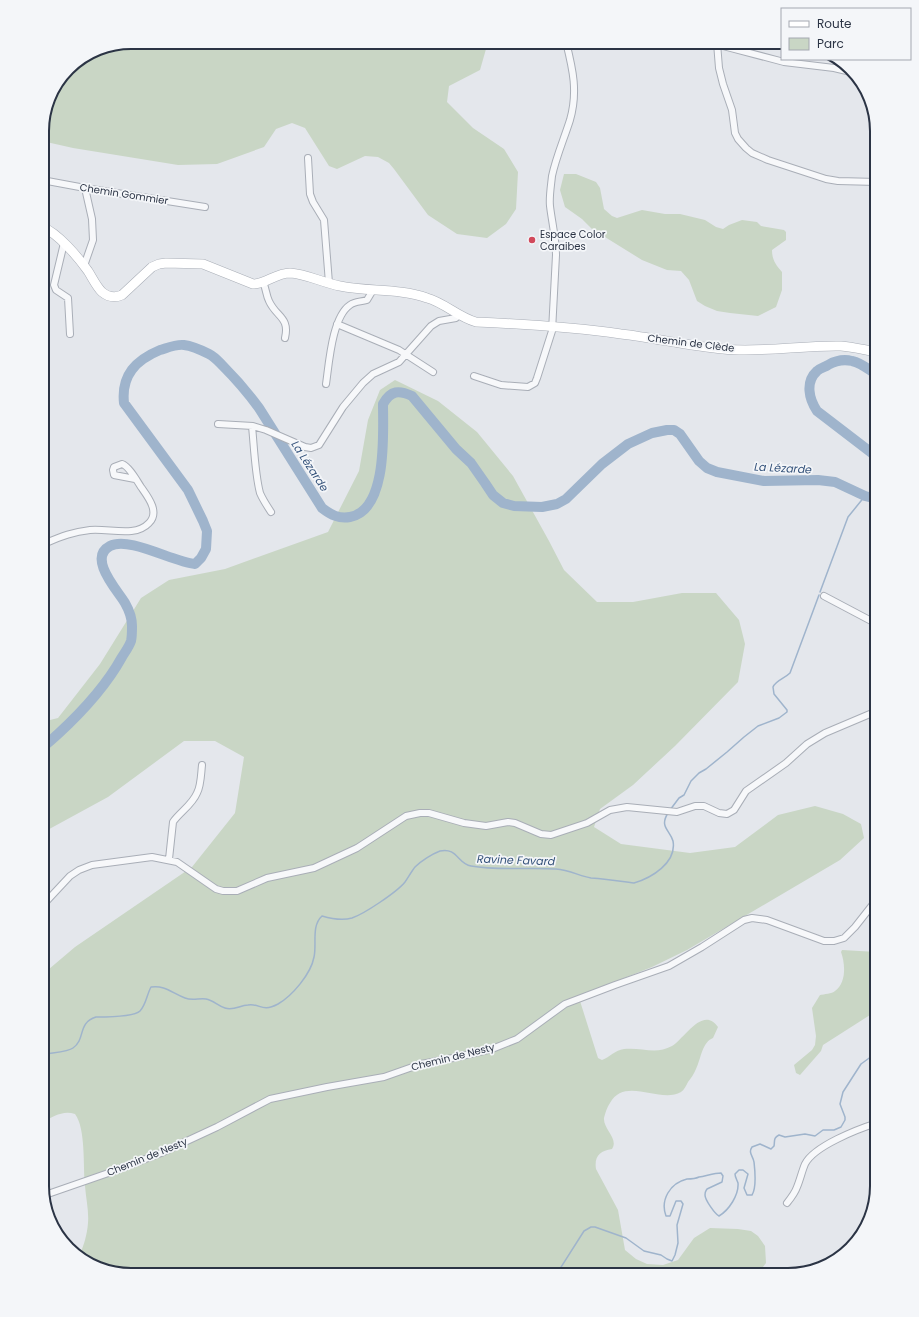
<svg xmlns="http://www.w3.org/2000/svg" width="919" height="1317" font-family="Poppins,sans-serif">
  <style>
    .green { fill: #c9d6c5 }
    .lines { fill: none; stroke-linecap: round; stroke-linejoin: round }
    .stream { stroke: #9fb4cc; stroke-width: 1.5 }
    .river { stroke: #9fb4cc; stroke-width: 10 }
    .street-casing { stroke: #a9aeb7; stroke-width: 8 }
    .secondary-casing { stroke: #a9aeb7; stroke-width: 10 }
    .street { stroke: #f7f8fa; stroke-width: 6 }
    .secondary { stroke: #fff; stroke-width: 9 }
    .poi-dot { fill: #d1495b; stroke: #f4f6f9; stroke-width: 1.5 }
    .labels { text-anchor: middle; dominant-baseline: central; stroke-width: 3.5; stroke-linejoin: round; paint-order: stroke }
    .street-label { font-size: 10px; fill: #2b3445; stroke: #f4f6f9 }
    .poi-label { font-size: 10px; fill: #2b3445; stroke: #f4f6f9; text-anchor: start }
    .water-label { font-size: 11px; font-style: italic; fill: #34527a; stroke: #f4f6f9 }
    .rim { fill: none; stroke: #2b3445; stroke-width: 2 }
  </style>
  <rect width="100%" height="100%" fill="#e4e7ec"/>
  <!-- green -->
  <path class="green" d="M131 42H488L480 70 449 86 447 102 473 128 504 149 518 172 516 209 506 224 487 238 457 234 428 215 394 169 389 163 378 157 365 156 337 169 329 166 305 128 292 123 276 129 264 147 217 164 178 165 73 148 42 141V126L49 97 68 68 97 49Z
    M564 174H576L596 182 600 188 604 209 612 216 617 218 642 210 665 214H680L705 220 716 227 723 229 729 225 742 220 757 222 761 226 784 230 786 232V240L772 250C772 260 776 265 782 272V290L776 307 758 316 730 313 717 311 705 306 697 301 689 280 681 271 667 270 642 260 592 229 582 219 565 207 560 190Z
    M395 380 438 401 477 432 513 476 549 541 564 570 597 602H633L682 593H716L739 620 745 644 738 682 675 746 633 785 600 809 594 827 621 844 690 853 735 847 778 815 815 806 843 814 861 824 864 838 840 860 687 950 652 967 584 994 580 1001 598 1058 602 1060C610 1057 615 1050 624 1049 641 1047 656 1055 672 1046 684 1039 703 1005 718 1027L713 1038C702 1042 701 1059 696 1069 694 1074 691 1078 688 1082 686 1086 684 1090 681 1092 660 1104 625 1076 610 1103 607 1107 605 1114 604 1118 603 1129 619 1139 612 1149 600 1151 594 1156 596 1169L618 1210 625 1250 636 1259 647 1264 663 1265 678 1260 694 1238 710 1228 738 1229 751 1231 758 1236 765 1246 766 1263 757 1275H126L86 1263 79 1256C84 1245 87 1235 88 1223 89 1211 86 1199 85 1186 83 1168 86 1128 75 1114 62 1110 54 1117 42 1122V975L75 947 192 867 235 813 244 757 215 741H184L108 797 42 833V722L58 718 100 664 141 598 169 580 225 569 328 532 359 471 368 420 380 390Z
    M842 950 877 952V1012L870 1015 823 1045 821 1051 800 1075 796 1073 794 1065 812 1050 815 1045 816 1036 812 1008 820 995C824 994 832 994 835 991 847 982 845 963 841 952Z"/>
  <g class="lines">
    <!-- stream -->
    <path class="stream" d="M820 592 848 517 865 496
      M670 810 679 798 684 795 691 781 699 773 706 769 727 752 744 737 758 726 779 718 787 712V710L774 694 773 687C776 680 784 679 790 673L819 595
      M42 1055C49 1053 68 1052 73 1048 86 1039 77 1023 96 1017 105 1017 134 1017 140 1011 146 1005 147 994 151 987 165 985 172 993 185 998 192 1001 199 998 206 999 213 1000 218 1006 225 1008 234 1011 240 1005 248 1005 261 1003 261 1013 278 1004 292 996 311 974 314 957 317 944 311 926 322 916 332 919 342 921 352 918 364 914 397 892 405 882 408 878 411 872 415 867 421 861 432 854 440 851 457 847 458 864 471 866 499 871 528 867 556 869 569 870 580 876 591 878 605 879 619 881 634 883 651 878 677 863 673 841 670 830 659 827 668 813
      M556 1275 584 1231 591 1227H595L626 1238 644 1251 661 1255 667 1259 672 1261 675 1255 678 1243 677 1225 683 1204 681 1201H676L670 1216H666C660 1200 670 1183 687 1179 691 1179 695 1179 699 1177 706 1176 714 1173 721 1173L723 1176 722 1182 707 1189C706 1191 705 1191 705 1195 705 1200 715 1214 719 1216 729 1210 739 1195 738 1183 737 1180 735 1177 735 1174L739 1170H743L748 1174 744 1188 747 1195H752C757 1187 755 1171 754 1162 753 1156 748 1153 752 1147L760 1144 771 1149 774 1146C775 1141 773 1138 779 1135L785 1137 805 1134 815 1136 823 1130H834L841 1127 845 1120V1117L840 1104 843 1092 861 1064 872 1056 876 1057 877 1061 872 1109 874 1113 877 1116"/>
    <!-- river -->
    <path class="river" d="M877 457 817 411C809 399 805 382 817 371 820 368 825 367 828 365 835 361 844 359 852 361 862 363 869 370 877 375
      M42 747C48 744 53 738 58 734 83 711 106 686 122 657 125 652 129 647 131 641 132 637 132 631 132 626 132 618 129 610 125 603 118 591 87 558 110 546 129 536 173 562 195 564L201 558 206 549 207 531 203 521 188 490 124 403C121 375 136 360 160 350 167 348 176 344 184 345 193 346 201 350 209 354 215 357 219 362 223 366 236 379 248 393 259 408L322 508C331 515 339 519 350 517 388 510 383 432 383 404 391 390 399 390 412 396L456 449 471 463 485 483 493 495 503 503 514 506 542 507 557 504 566 499 602 464 628 444 652 433 667 430H674L680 434 699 461 707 468 717 472 764 481 818 480 835 482 865 496 877 499"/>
    <defs>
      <path id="street" d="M716 42 723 46 784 62 834 68 851 72
        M717 43 719 68 723 84 732 110 735 133 738 139 746 148 752 153 768 160 826 179 838 181 877 182
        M308 158 310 194 313 202 324 220 329 283
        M42 180 85 188 205 207
        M64 243 54 285 56 290 68 298 70 334
        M84 266 93 240 92 219 85 188
        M263 282C266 288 266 295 269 301 276 317 290 317 285 338
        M337 324 399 350 433 372
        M474 376 501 385 528 387 535 383 537 378 552 331 556 255C556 238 552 223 550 206 549 197 551 186 552 176 556 157 564 139 570 120 578 92 573 70 566 42
        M326 384C329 364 332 317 350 305 355 301 361 302 367 300L373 290
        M218 424 253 426 266 430 305 447 311 448 319 445 343 407 363 383 373 374 399 362 431 326 439 321 456 318 459 315
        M252 426C254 446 255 474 260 493 263 500 267 506 271 512
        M42 542 46 543C62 536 73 532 90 530 109 528 135 538 149 523 160 512 148 497 141 487 137 481 129 466 122 464L114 467 113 470 114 475 135 479
        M824 596 877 624
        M169 859 173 822C180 812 192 805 197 793 201 786 201 774 202 765
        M42 906 70 876 79 870 92 865 152 857 177 862 216 889 223 891H237L267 878 314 868 357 848 406 816 420 813H429L464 823 486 826 508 822 515 823 541 834 551 835 587 823 610 810 627 807 677 812 695 806H704L719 813 727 814 734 810 746 791 786 763 807 744 825 733 877 711
        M45 1195 117 1170 161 1153 217 1127 270 1099 327 1087 384 1077 421 1064 453 1058 492 1049 517 1039 565 1004 615 985 669 966 702 947 744 920 752 918 767 920 824 941H834L844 938 855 927 877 899
        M787 1203C791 1198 795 1193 797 1187 800 1180 802 1171 805 1164 814 1146 858 1129 877 1123"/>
      <path id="secondary" d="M42 227C58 233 78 257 88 271 92 277 96 286 102 292 108 297 115 298 122 295L152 267 159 264 166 263 203 264 253 284C266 284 276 273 290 273 307 274 323 283 340 286 369 292 399 288 427 298 445 303 458 317 476 322 525 324 573 327 621 334 655 338 689 346 723 349 762 353 802 345 841 346 853 347 865 350 877 352"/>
    </defs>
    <!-- street casing -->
    <use href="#street" class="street-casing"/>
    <!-- secondary casing -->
    <use href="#secondary" class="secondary-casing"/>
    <!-- street -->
    <use href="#street" class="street"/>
    <!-- secondary -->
    <use href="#secondary" class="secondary"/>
  </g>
  <!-- markers -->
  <circle class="poi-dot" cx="532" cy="240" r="4"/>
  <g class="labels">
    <!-- street labels -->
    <g class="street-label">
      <text transform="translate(124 194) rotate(9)">Chemin Gommier</text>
      <text transform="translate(691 343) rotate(7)">Chemin de Clède</text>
      <text transform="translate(453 1057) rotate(-14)">Chemin de Nesty</text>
      <text transform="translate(147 1157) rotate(-22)">Chemin de Nesty</text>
    </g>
    <!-- poi labels -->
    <g class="poi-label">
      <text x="540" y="234">Espace Color<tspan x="540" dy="12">Caraibes</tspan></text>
    </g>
    <!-- water labels -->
    <g class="water-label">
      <text transform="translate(310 466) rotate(57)">La Lézarde</text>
      <text transform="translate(783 468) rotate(3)">La Lézarde</text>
      <text transform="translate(516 860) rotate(2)">Ravine Favard</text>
    </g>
  </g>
  <!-- crop -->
  <path d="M0 0H919V1317H0ZM131 49H788A82 82 0 0 1 870 131V1186A82 82 0 0 1 788 1268H131A82 82 0 0 1 49 1186V131A82 82 0 0 1 131 49Z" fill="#f4f6f9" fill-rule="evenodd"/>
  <path class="rim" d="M131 49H788A82 82 0 0 1 870 131V1186A82 82 0 0 1 788 1268H131A82 82 0 0 1 49 1186V131A82 82 0 0 1 131 49Z"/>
  <!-- legend -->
  <rect x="781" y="8" width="130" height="52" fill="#f4f6f9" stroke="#a4a8b1"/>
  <rect x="789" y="21" width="20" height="6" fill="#ffffff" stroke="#a4a8b1"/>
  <text x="817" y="28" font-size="12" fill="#2b3445">Route</text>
  <rect x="789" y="38" width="20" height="12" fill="#c9d6c5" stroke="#a4a8b1"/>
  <text x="817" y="48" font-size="12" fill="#2b3445">Parc</text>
</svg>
